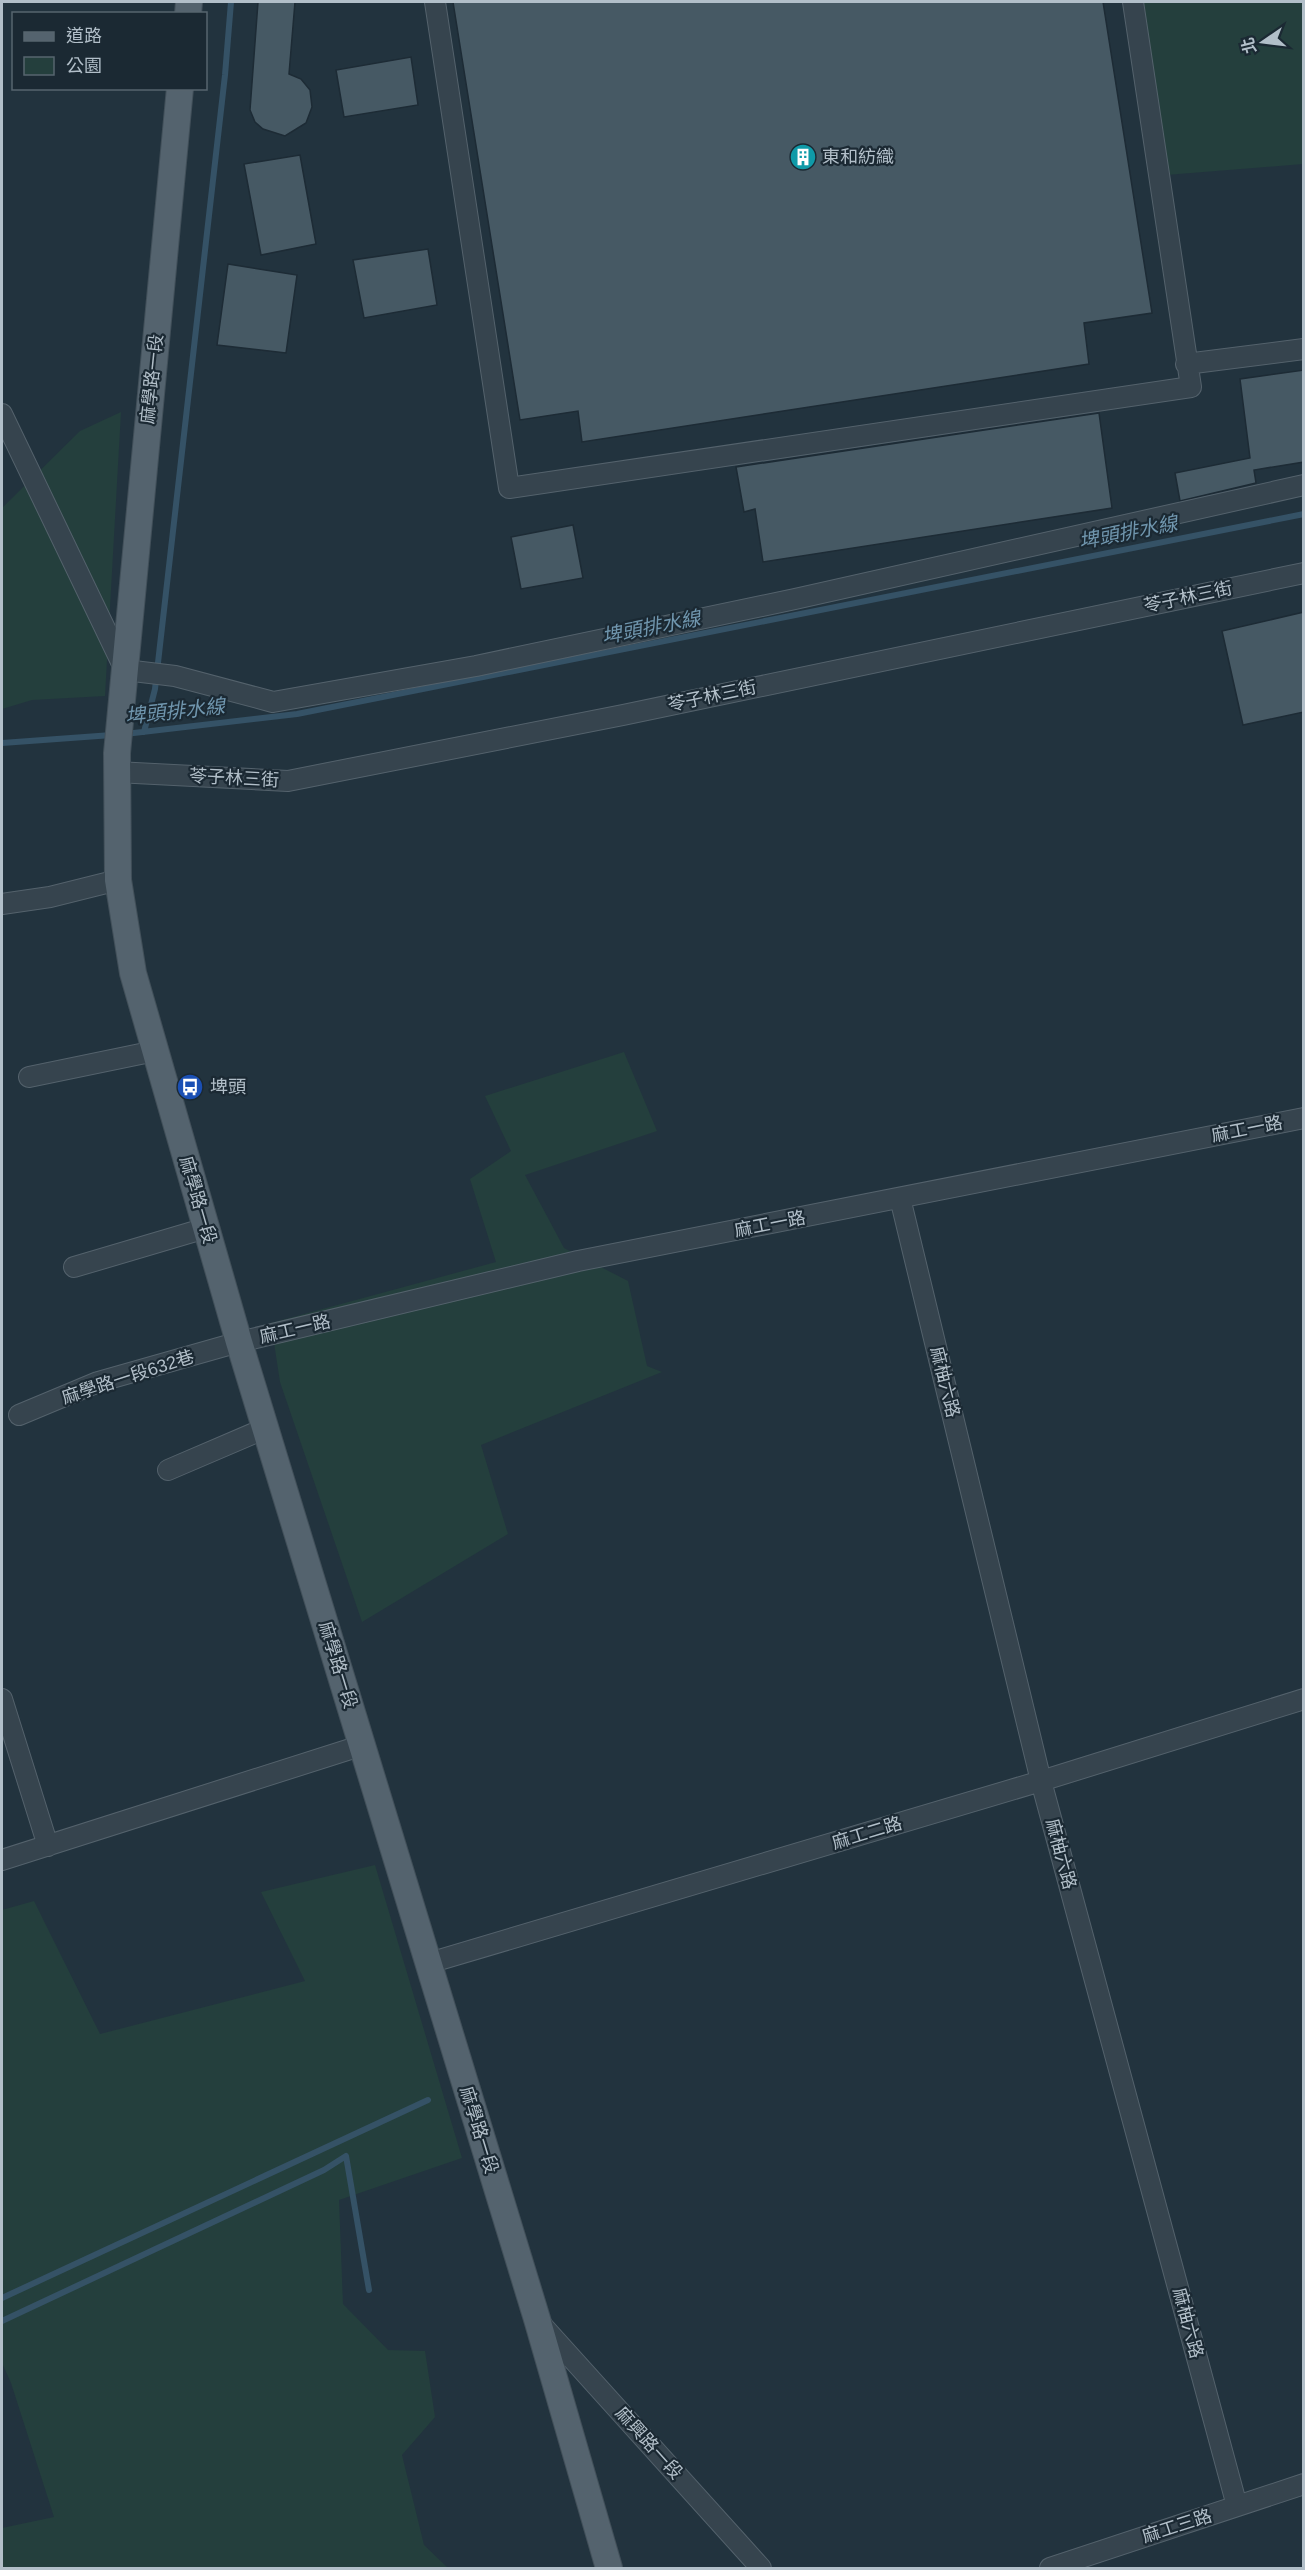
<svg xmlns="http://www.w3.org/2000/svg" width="1305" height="2570" font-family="Arial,'Noto Sans TC',sans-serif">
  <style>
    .green { fill: #243f3d }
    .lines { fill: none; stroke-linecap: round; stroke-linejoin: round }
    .stream { stroke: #355266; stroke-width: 6 }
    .building { fill: #465964; stroke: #1d2b35; stroke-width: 1.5 }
    .minor-casing { stroke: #54626c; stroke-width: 22 }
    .major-casing { stroke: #42505a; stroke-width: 28 }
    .minor { stroke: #36444e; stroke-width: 20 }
    .major { stroke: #54636e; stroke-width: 26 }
    .labels { text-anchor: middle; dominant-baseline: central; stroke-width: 4.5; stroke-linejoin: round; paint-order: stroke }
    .poi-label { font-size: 18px; fill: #b2bfc9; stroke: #1b2933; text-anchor: start }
    .street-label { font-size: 18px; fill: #b2bfc9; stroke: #1b2933 }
    .water-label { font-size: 20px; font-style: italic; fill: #7096ae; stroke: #1b2933 }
  </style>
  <rect width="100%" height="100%" fill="#22333e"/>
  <!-- green -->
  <path class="green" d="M1132 2H1303V164L1166 175Z
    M121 412 105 696 32 700 2 709V508L80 431Z
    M624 1052 657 1131 525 1175 564 1248 628 1281 647 1366 662 1372 481 1445 508 1534 362 1622 280 1382 271 1323 496 1262 470 1179 511 1151 485 1096Z
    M375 1865 462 2158 339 2200 343 2304 388 2350 425 2351 435 2417 402 2455 424 2545 448 2568H2V2528L54 2517 11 2383 2 2363V1910L34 1901 100 2034 305 1981 261 1892Z"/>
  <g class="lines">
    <!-- stream -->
    <path class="stream" d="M144 732 155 689 225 75 231 2
      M125 734 297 714 1304 514
      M2 743 112 735
      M2 2298 428 2100
      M2 2321 324 2170 346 2156 369 2290"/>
  </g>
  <!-- building -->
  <path class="building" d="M258 2H295L289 74 301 79 310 90 312 107 306 123 285 136 263 129 255 122 250 110Z
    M453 2H1103L1152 313 1084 323 1089 364 582 442 578 411 520 420Z
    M411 57 418 105 344 117 336 70Z
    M300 155 316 244 261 255 244 164Z
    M428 249 437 305 364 318 353 260Z
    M228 264 297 275 286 353 217 345Z
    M1304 370V462L1254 470 1256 483 1180 501 1175 473 1250 458 1240 379Z
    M1099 413 1112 508 763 562 755 509 744 512 736 467Z
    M573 525 583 578 521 589 511 537Z
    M1304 612V712L1243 725 1222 631Z"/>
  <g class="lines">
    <defs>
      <path id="minor" d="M435 2 509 488 1191 387 1133 2
        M1186 364 1304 349
        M2 414 125 670 175 676 273 702 476 666 795 599 1304 485
        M116 772 288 781 623 715 1304 573
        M2 904 50 897 118 880
        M29 1077 155 1051
        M900 1198 1041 1781 1237 2506
        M74 1267 206 1228
        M19 1415 98 1382 239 1342 578 1261 1304 1118
        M168 1470 266 1428
        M2 1699 48 1846
        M2 1860 363 1745
        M429 1963 1041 1781 1304 1699
        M540 2323 761 2568
        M1050 2568 1304 2484"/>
      <path id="major" d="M188 14 189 2
        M180 88 117 753 118 880 133 973 239 1342 537 2319 609 2568"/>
    </defs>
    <!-- minor casing -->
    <use href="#minor" class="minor-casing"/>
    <!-- major casing -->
    <use href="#major" class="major-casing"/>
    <!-- minor -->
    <use href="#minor" class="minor"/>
    <!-- major -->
    <use href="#major" class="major"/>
  </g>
  <!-- icons -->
  <defs>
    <symbol id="building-disc" viewBox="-11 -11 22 22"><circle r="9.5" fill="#0f9aa8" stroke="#1b2933"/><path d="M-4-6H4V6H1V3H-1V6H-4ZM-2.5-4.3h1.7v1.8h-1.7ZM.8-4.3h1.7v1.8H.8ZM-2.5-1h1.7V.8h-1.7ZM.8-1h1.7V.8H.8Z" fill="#fff"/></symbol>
    <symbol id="bus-disc" viewBox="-11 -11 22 22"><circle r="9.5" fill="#1a4fb4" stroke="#1b2933"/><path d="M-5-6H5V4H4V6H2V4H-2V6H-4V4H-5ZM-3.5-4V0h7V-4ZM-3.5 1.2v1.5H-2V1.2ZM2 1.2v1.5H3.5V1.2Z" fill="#fff"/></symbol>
  </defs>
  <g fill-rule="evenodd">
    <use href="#building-disc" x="788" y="142" width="30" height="30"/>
    <use href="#bus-disc" x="175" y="1072" width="30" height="30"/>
  </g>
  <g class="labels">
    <!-- poi labels -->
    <g class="poi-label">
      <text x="822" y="157">東和紡織</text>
      <text x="210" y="1087">埤頭</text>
    </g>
    <!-- street labels -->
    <g class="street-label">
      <text transform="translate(152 379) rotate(-84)">麻學路一段</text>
      <text transform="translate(1188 597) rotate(-12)">苓子林三街</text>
      <text transform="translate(712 696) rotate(-12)">苓子林三街</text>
      <text transform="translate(234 778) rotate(3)">苓子林三街</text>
      <text transform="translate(1247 1129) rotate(-11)">麻工一路</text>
      <text transform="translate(198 1200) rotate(74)">麻學路一段</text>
      <text transform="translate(770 1224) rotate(-11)">麻工一路</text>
      <text transform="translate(295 1329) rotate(-13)">麻工一路</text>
      <text transform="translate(128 1377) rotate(-18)">麻學路一段632巷</text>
      <text transform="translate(945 1382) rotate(76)">麻柚六路</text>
      <text transform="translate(338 1665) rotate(73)">麻學路一段</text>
      <text transform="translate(867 1833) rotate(-17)">麻工二路</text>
      <text transform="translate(1061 1854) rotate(75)">麻柚六路</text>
      <text transform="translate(479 2130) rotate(73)">麻學路一段</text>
      <text transform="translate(1188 2323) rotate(75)">麻柚六路</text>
      <text transform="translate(649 2443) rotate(48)">麻興路一段</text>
      <text transform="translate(1177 2526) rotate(-18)">麻工三路</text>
    </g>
    <!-- water labels -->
    <g class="water-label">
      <text transform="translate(1128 532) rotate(-11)">埤頭排水線</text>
      <text transform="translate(651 627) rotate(-11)">埤頭排水線</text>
      <text transform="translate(175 711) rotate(-6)">埤頭排水線</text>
    </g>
  </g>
  <!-- border -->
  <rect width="1305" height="2570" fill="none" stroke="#b2bfc9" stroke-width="6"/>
  <!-- legend -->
  <rect x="12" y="12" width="195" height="78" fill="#1b2933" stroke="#57656f" stroke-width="1.5"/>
  <rect x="24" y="32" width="30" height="9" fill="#54636e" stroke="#57656f" stroke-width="1.5"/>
  <text x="66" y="42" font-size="18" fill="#b2bfc9">道路</text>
  <rect x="24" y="57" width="30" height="18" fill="#243f3d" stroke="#57656f" stroke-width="1.5"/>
  <text x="66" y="72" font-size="18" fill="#b2bfc9">公園</text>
  <!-- north arrow -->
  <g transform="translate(1263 42) rotate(256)" stroke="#1b2933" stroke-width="4.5" paint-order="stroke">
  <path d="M0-4.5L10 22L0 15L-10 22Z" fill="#b2bfc9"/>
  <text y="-9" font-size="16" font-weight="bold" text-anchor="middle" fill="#b2bfc9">北</text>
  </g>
</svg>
